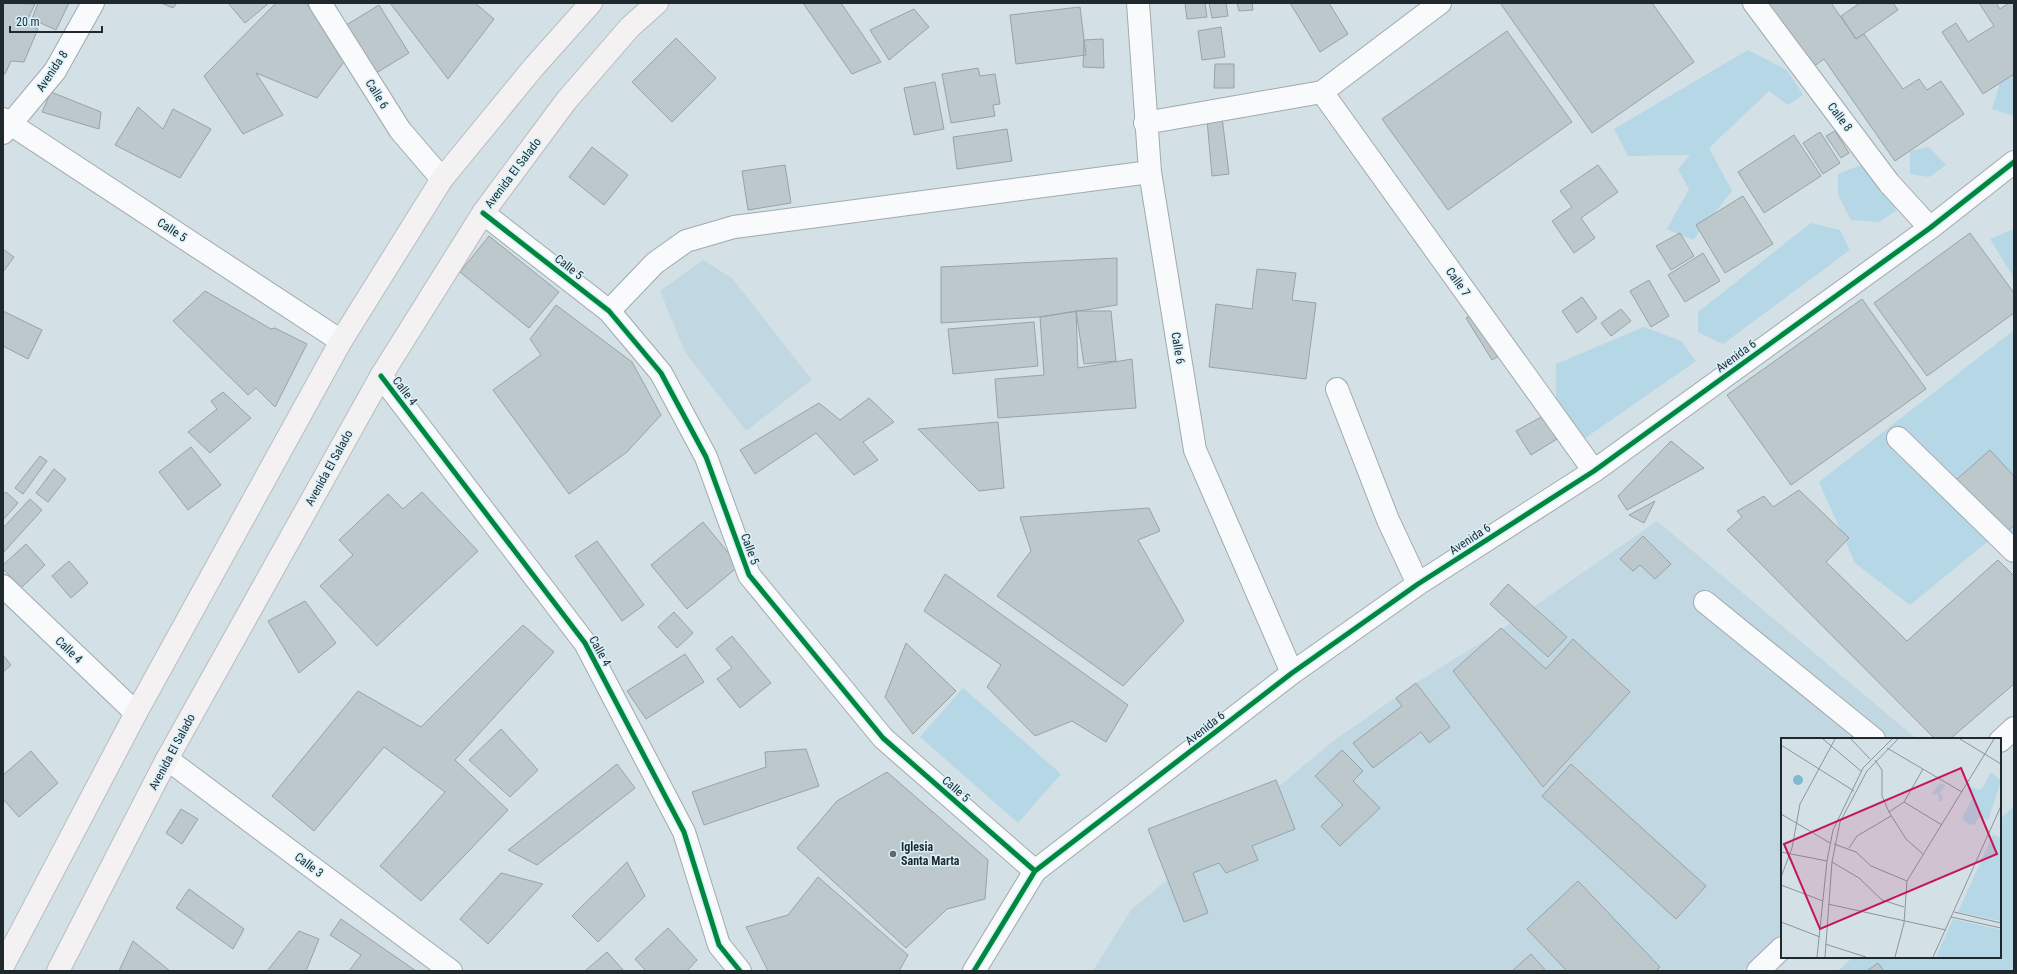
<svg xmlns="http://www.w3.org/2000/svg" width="2017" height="974" font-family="'Roboto Condensed',sans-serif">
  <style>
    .built { fill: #c1d8e3 }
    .green { fill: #b6d7e5 }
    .building { fill: #bdc8cc; stroke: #98a2a7 }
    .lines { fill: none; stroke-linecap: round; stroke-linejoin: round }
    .minor-casing { stroke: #a0aaaf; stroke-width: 24 }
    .major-casing { stroke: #b6bdc0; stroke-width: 24 }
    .minor { stroke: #f8fafb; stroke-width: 22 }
    .major { stroke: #f4f1f3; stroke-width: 22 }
    .cycleway-casing { stroke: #d8f1fb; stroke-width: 8 }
    .cycleway { stroke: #00873e; stroke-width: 5 }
    .poi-dot { fill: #5e686d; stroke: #d8f1fb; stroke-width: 1.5 }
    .labels { text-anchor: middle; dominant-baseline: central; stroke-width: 3; stroke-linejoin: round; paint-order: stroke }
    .street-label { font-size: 12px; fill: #1f282c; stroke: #d8f1fb }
    .poi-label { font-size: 12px; font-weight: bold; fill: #1f282c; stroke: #d8f1fb; text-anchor: start }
    .inset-road { fill: none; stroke: #8b969c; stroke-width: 1 }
    .view { fill: #c2185b; fill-opacity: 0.15; stroke: #c2185b; stroke-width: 2 }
    .inset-edge { fill: none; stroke: #1f282c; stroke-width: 2 }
  </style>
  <rect width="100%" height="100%" fill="#d3e0e6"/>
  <!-- built -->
  <path class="built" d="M703 260 732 278 812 380 746 431 685 352 660 291Z
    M1657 521 1917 739H1782V933L1742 971H1093L1131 910 1332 742 1416 683 1496 633Z"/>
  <!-- green -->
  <path class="green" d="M1748 50 1787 70 1803 95 1788 105 1769 91 1709 148 1732 191 1693 240 1667 229 1689 189 1678 169 1690 155 1628 156 1614 129Z
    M2014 63V116L1992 109 2000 83Z
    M1929 147 1946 165 1929 177 1910 174V151Z
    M1861 165 1889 183 1896 211 1879 222 1851 220 1838 195V174Z
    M1811 223 1840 230 1850 250 1723 344 1698 332V312Z
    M2014 229V278L1990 239Z
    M1644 327 1681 341 1696 361 1581 441 1556 405V364Z
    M2014 330V564L1987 542 1910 605 1855 563 1819 482Z
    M963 688 1061 774 1018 823 920 737Z
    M2014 806V971H1838L1853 957H2000V819Z"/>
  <!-- building -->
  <path class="building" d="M3 3 35 4 26 23 38 29 24 62 11 61 5 74 3 73Z
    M38 3H69L56 30 32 19Z
    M161 3H177L173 8Z
    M228 3H269L245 23Z
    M276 3H306L346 59 317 98 256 73 283 115 243 134 204 76Z
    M390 3H475L494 19 448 79Z
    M803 3H841L881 62 852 74Z
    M1185 3H1205L1207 17 1187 19Z
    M1209 3H1226L1228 16 1212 18Z
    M1237 3H1252L1253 10 1239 11Z
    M1290 3H1329L1348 34 1320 52Z
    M1500 3H1652L1694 62 1592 133Z
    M1763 3H1831L1856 39 1864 34 1903 89 1919 79 1927 90 1941 81 1964 114 1895 161 1824 59 1810 69Z
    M1860 3H1893L1898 10 1856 39 1841 16Z
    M1979 3H1996L2000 9 2009 3H2014V74L1983 94 1942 32 1956 23 1968 42 1994 26Z
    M379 5 409 53 373 75 343 27Z
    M1080 7 1086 55 1016 64 1010 15Z
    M914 9 929 27 889 60 870 30Z
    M1221 27 1225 57 1202 60 1198 31Z
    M1507 31 1572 122 1448 210 1382 119Z
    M676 38 716 78 672 122 632 82Z
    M1103 39 1104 68 1083 67 1084 40Z
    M1215 64H1234V88H1214Z
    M978 68 980 76 995 74 1000 104 993 105 995 116 951 123 942 74Z
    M935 82 944 129 914 135 904 88Z
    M51 92 101 112 99 129 42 112Z
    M138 107 163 129 173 109 211 129 180 178 115 145Z
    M1222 117 1229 174 1212 176 1207 120Z
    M1007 129 1012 161 957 169 953 137Z
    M1835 131 1849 153 1841 158 1826 136Z
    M1820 132 1840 163 1823 174 1803 143Z
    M1794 135 1821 176 1764 213 1738 172Z
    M592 147 628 175 604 205 569 177Z
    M785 165 791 203 748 210 742 171Z
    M1598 165 1618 192 1581 218 1595 238 1574 253 1552 221 1572 207 1560 191Z
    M1743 196 1773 244 1725 273 1696 225Z
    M1680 233 1694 256 1671 270 1656 246Z
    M1970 233 2014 293V313L1927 376 1874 303Z
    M489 236 559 292 529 328 460 272Z
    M3 249 14 257 3 272Z
    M1703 253 1720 281 1685 302 1668 275Z
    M1117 258V305L1040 317 941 323V267Z
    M1257 269 1296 273 1292 300 1316 303 1306 379 1209 367 1216 304 1252 309Z
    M1649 280 1669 316 1651 327 1630 291Z
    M205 291 271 329 275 328 307 344 275 407 256 388 248 395 173 321Z
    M1582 297 1597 318 1577 333 1562 311Z
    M1862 299 1926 389 1791 485 1727 395Z
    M556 305 632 362 661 415 627 452 569 494 493 390 541 355 530 339Z
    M1621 309 1631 321 1611 336 1601 323Z
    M3 311 42 330 28 359 3 346Z
    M1076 311H1111L1116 361 1084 364Z
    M1076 311 1078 368 1132 359 1136 408 998 418 995 379 1044 375 1040 317Z
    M1478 311 1504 353 1492 360 1466 318Z
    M1034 322 1038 366 953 374 948 329Z
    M223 392 251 418 210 453 188 432 217 409 211 401Z
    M869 398 894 422 863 442 878 460 854 475 816 433 755 474 740 450 819 403 840 420Z
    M1543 416 1557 439 1531 455 1516 431Z
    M998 422 1004 488 979 491 918 429Z
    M1671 441 1704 468 1627 510 1618 496Z
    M191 447 221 485 188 510 159 472Z
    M1990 450 2014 476V525L2005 533 1956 480Z
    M40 456 47 461 23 494 15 488Z
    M54 469 66 479 48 502 36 493Z
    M1799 490 1849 538 1826 562 1907 641 1998 560 2014 576V684L1950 739H1935L1727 530 1742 517 1737 511 1764 496 1773 507Z
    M6 492 18 503 3 520V495Z
    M422 492 478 551 377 646 320 586 353 555 339 540 388 494 403 509Z
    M30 499 42 510 3 553V528Z
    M1655 501 1644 523 1629 515Z
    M1149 508 1160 531 1138 540 1184 621 1123 686 997 596 1031 551 1020 517Z
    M703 522 739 566 687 609 651 565Z
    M1643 536 1671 564 1655 579 1640 565 1633 571 1620 559Z
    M597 541 644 605 622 621 575 556Z
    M26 544 45 565 21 588 3 569V565Z
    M69 561 88 583 71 598 52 576Z
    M945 574 1128 705 1106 742 1072 721 1035 736 987 687 1001 665 924 611Z
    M1508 584 1567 637 1548 657 1490 604Z
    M305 601 336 643 299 673 268 621Z
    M674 612 693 633 677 648 658 627Z
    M523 625 554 652 455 760 508 810 421 901 380 866 445 792 384 747 314 831 272 796 358 691 421 727Z
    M1501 628 1546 669 1573 639 1630 692 1543 787 1453 671Z
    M732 636 771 683 740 708 717 679 732 668 716 649Z
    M906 643 956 691 913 734 885 697Z
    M685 654 704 682 646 719 627 691Z
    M3 655 11 665 3 672Z
    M1416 683 1450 727 1429 743 1421 732 1373 768 1353 743 1402 706 1396 698Z
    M501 729 538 770 510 797 469 760Z
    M806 749 819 786 704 825 692 792 766 767 765 752Z
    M1342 750 1363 771 1353 781 1380 808 1340 846 1321 826 1343 805 1315 776Z
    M31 751 58 783 19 817 3 799V775Z
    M617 764 635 788 537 865 508 850Z
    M1571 764 1706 886 1676 919 1542 796Z
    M887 772 988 860 985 899 947 909 906 948 797 848 837 801Z
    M1276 780 1295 829 1252 846 1258 860 1226 873 1219 863 1193 873 1208 913 1184 922 1148 829Z
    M181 809 198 819 182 844 166 833Z
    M627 862 645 896 598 942 572 916Z
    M501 873 543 884 488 944 460 919Z
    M818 877 908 955 899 971H768L746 927 788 915Z
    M1578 881 1660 967 1656 971H1567L1527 929Z
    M189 889 244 929 233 949 176 908Z
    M341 919 416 971H349L361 955 330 935Z
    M668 928 697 960 687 971H646L635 959Z
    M299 931 319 939 306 971H267Z
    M133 941 170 971H119Z
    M607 952 624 971H585Z
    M1531 954 1546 971H1512Z
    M1878 963 1884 971H1867Z"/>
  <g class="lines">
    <defs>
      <path id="minor" d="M320 3 400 130 442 179
        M1138 3 1150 172 1195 450 1292 673
        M1754 3 1889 183 1930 228
        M1322 92 1594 471
        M3 119 341 341
        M1145 123 1322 92 1440 3
        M3 133 55 71 93 3
        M483 213 609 311 661 373 706 457 749 575 883 738 1035 871
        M609 311 655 263 686 241 734 227 1150 172
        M381 376 585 643 684 832 719 945 740 971
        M1337 389 1388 520 1418 584
        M1898 438 2014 551
        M3 586 136 713
        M1705 602 1874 739
        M2000 741 2014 728
        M167 759 451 971
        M974 971 1035 871 1292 673 1418 584 1594 471 1930 228 2014 162
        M1758 971 1782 948"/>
      <path id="major" d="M3 966 136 713 341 341 442 179 533 68 591 3
        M58 971 167 759 381 376 483 213 566 101 630 27 657 3"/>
    </defs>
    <!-- minor casing -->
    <use href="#minor" class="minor-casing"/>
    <!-- major casing -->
    <use href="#major" class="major-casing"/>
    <!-- minor -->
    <use href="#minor" class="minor"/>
    <!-- major -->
    <use href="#major" class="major"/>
    <defs>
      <path id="cycleway" d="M483 213 609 311 661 373 706 457 749 575 883 738 1035 871
        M381 376 585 643 684 832 719 945 740 971
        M974 971 1035 871 1292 673 1418 584 1594 471 1930 228 2014 162"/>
    </defs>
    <!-- cycleway casing -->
    <use href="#cycleway" class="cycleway-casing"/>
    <!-- cycleway -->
    <use href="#cycleway" class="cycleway"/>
  </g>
  <!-- markers -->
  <circle class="poi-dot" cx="893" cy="854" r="4"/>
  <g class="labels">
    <!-- street labels -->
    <g class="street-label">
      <text transform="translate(52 71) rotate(-56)">Avenida 8</text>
      <text transform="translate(377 94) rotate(58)">Calle 6</text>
      <text transform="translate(1840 117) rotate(53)">Calle 8</text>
      <text transform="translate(513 173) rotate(-53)">Avenida El Salado</text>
      <text transform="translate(172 230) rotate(33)">Calle 5</text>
      <text transform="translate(569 267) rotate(38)">Calle 5</text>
      <text transform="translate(1458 282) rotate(54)">Calle 7</text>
      <text transform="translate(1178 348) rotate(81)">Calle 6</text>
      <text transform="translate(1736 356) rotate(-36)">Avenida 6</text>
      <text transform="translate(405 391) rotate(53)">Calle 4</text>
      <text transform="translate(329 468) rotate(-61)">Avenida El Salado</text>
      <text transform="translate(1470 539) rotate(-33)">Avenida 6</text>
      <text transform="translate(750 549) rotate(70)">Calle 5</text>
      <text transform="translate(69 650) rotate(44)">Calle 4</text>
      <text transform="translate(600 651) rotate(61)">Calle 4</text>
      <text transform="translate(1205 728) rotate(-38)">Avenida 6</text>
      <text transform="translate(172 752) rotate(-62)">Avenida El Salado</text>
      <text transform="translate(956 789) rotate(41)">Calle 5</text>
      <text transform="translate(309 865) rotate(37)">Calle 3</text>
    </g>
    <!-- poi labels -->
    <g class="poi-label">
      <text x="901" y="847">Iglesia<tspan x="901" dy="14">Santa Marta</tspan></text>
    </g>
  </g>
  <!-- overview -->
  <g transform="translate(1781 738)">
    <rect width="220" height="220" fill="#d3e0e6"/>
    <path d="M210 34 220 43 207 82 198 79 193 87 187 86 181 80 193 57 187 52 191 49 197 52 201 51ZM158 45 165 47 159 55 162 58 161 63H158L157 56 150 57ZM212 96 220 100V183L177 174ZM172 181 220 192V219H155Z" fill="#b6d7e5"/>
    <path d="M12 42a5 5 0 1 1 10 0a5 5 0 1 1-10 0Z" fill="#7ebbd2"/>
    <path class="inset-road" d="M42 1 80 33M70 1 89 21M179 1 220 26M0 7 73 53M106 10 181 54M94 22 101 32V58L108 74 125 101 142 116M123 64 161 87M108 74 123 64 142 31M0 76 49 105M53 106 75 114 90 128 126 143M68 110 76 98 110 78M0 114 46 123M51 124 78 140 101 162 123 169M0 139 11 110 19 66 54 1M0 147 42 163M47 166 165 192M173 174 220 185M170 179 220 190M0 184 39 199M44 206 85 219M36 219 46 123 52 92 82 30 111 1M44 219 51 124 59 84 86 33 117 1M114 219 123 185 126 143 213 1M152 219 220 68"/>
    <path class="view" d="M180 30 216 116 39 191 3 106Z"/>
    <rect width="220" height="220" class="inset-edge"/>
  </g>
  <!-- border -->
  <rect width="2017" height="974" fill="none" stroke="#1f282c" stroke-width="8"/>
  <!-- scale -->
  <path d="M10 26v6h92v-6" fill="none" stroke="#1f282c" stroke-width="2"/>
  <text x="16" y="26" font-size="12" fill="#1f282c" stroke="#d8f1fb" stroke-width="3" paint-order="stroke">20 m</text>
</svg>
